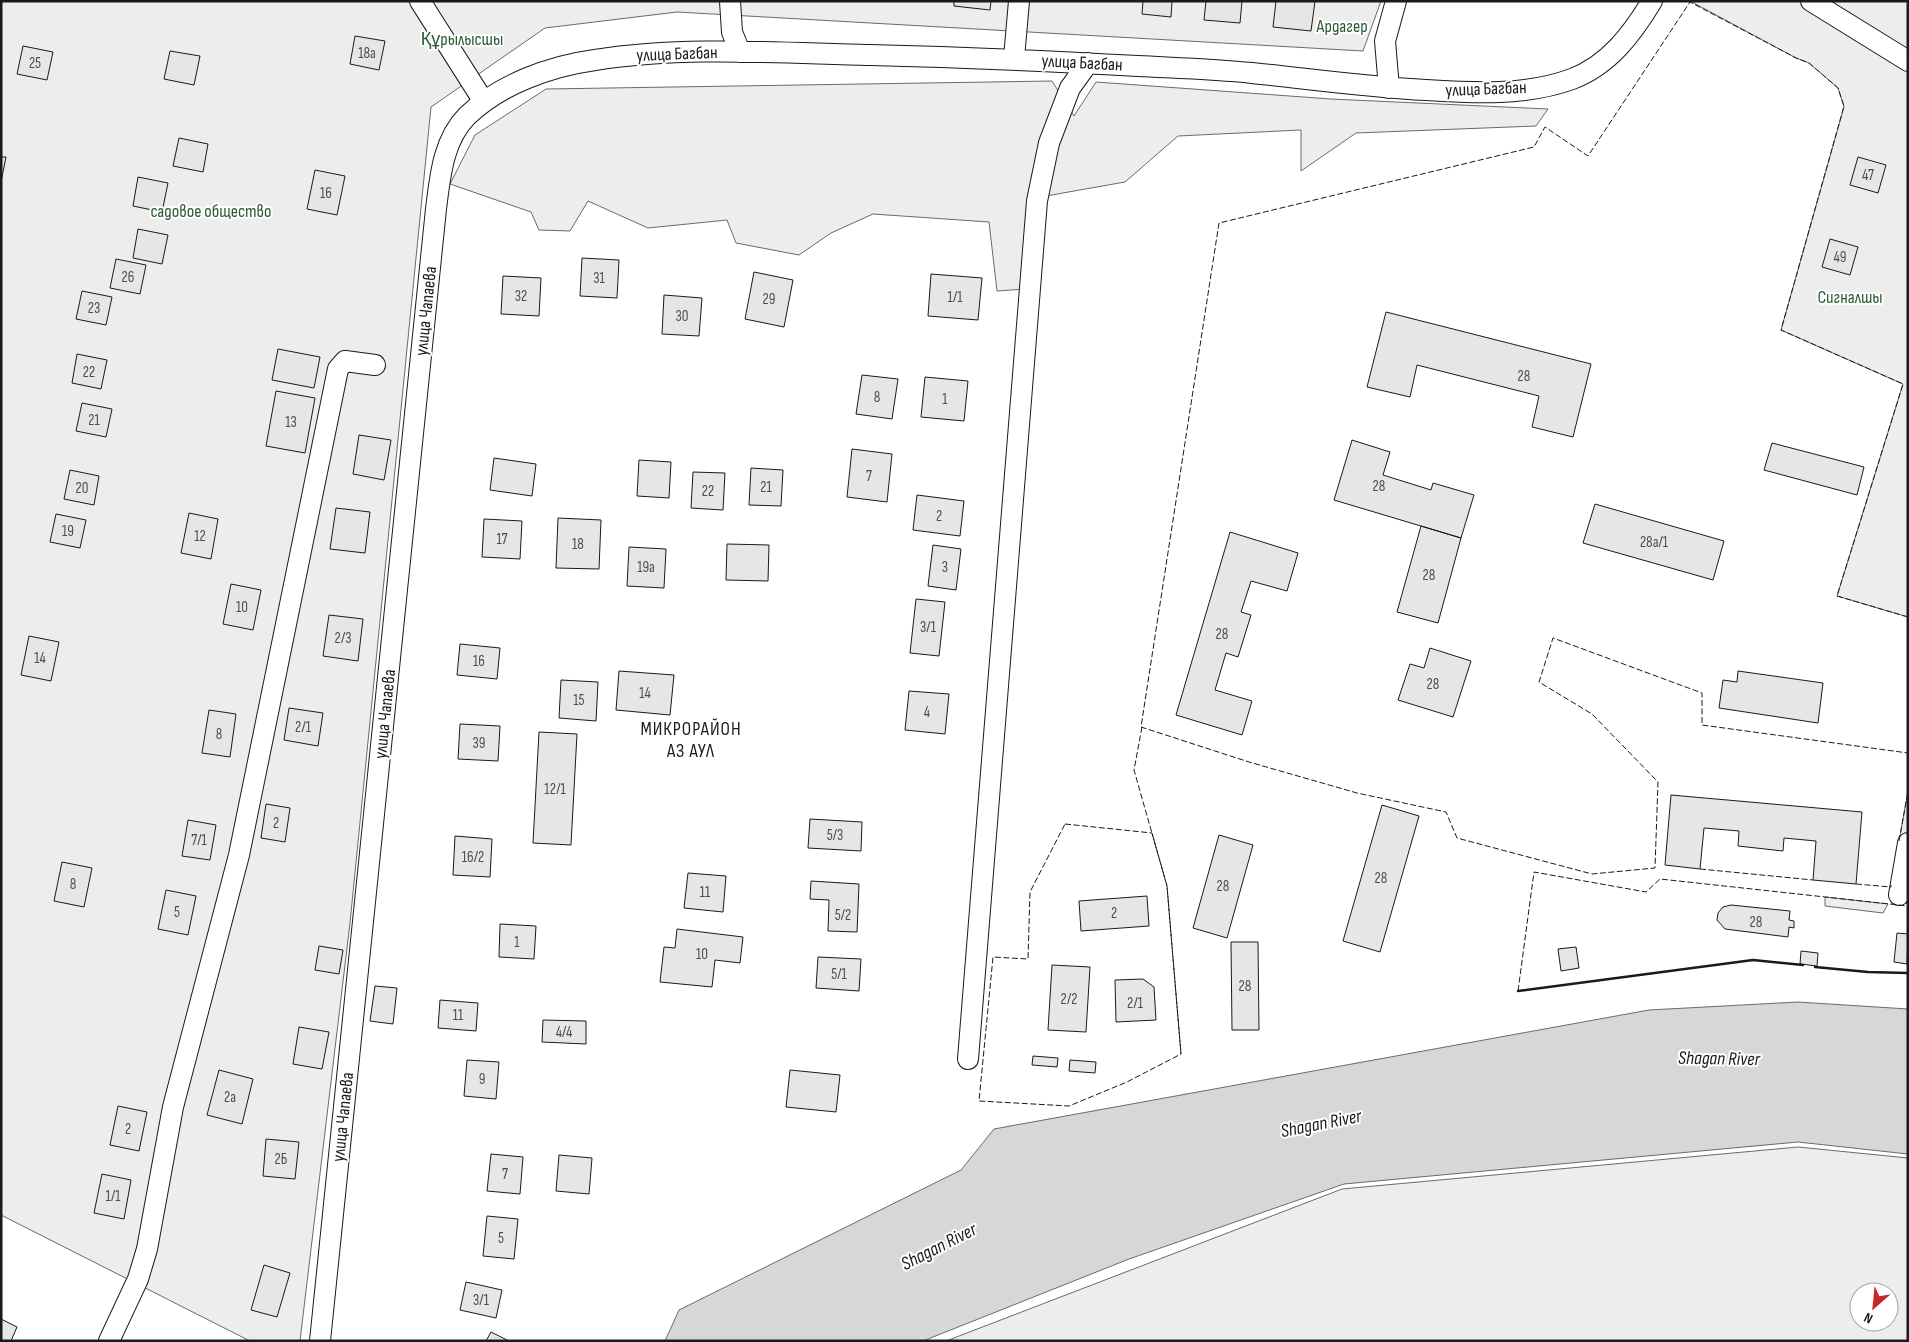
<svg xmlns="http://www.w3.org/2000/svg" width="1909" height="1342" font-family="'Sofia Sans Condensed',sans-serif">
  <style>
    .green { fill: #ededed; stroke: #6a6a6a; fill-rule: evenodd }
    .water { fill: #d7d7d7; stroke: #6a6a6a }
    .building { fill: #e6e6e6; stroke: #1a1a1a }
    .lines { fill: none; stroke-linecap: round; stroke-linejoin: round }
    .minor-casing { stroke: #1a1a1a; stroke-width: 22 }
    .minor { stroke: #fff; stroke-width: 20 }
    .fence { stroke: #1a1a1a; stroke-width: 1; stroke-dasharray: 6 2.5; stroke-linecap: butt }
    .wall { stroke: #1a1a1a; stroke-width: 2.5 }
    .labels { text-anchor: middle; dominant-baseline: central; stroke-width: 4; stroke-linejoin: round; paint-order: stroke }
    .number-label { font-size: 15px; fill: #4d4d4d }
    .park-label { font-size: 18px; fill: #2b5a34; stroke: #fff }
    .street-label { font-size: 18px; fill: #1a1a1a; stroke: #fff }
    .neighbourhood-label { font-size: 19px; letter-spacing: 1px; fill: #1a1a1a; stroke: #fff }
    .water-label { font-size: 19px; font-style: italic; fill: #1a1a1a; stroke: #fff }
  </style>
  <rect width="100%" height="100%" fill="#fff"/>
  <!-- green -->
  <path class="green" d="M1 1H1381L1363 51 677 12 545 28 431 107 350 923 300 1341H250L1 1215Z
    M1690 1H1908V617L1837 596 1903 384 1781 330 1844 107 1838 88 1809 63 1796 58Z
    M1052 81 1074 116 1096 82 1331 99 1548 109 1536 126 1356 133 1301 171V130L1178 136 1125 182 1029 199 1025 289 997 291 989 222 873 214 831 233 799 255 736 243 727 220 648 228 588 201 570 231 539 230 531 212 450 184 475 135 546 89Z
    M1908 791V905L1891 887Z
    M1825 897 1888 904 1883 913 1825 906Z
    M1798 1147 1908 1158V1341H946L1342 1189ZM1859 1292H1889V1322H1859Z"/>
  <!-- water -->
  <path class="water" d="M1798 1002 1908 1009V1154L1798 1142 1344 1184 1129 1259 923 1341H665L679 1310 961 1170 994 1129 1649 1010Z"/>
  <!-- building -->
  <path class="building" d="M954 1H991L990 10 954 6Z
    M1143 1H1172L1171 17 1142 14Z
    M1206 1H1242L1240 23 1204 20Z
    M1276 1H1315L1311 31 1273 27Z
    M355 36 385 41 379 70 350 64Z
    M23 46 53 52 47 80 17 74Z
    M170 51 200 56 194 85 164 79Z
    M179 138 208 144 203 172 173 166Z
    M1 157H6L1 182Z
    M1858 157 1886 165 1878 193 1850 185Z
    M315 170 345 176 337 215 307 209Z
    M138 177 168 183 162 212 133 206Z
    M138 229 168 235 162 264 133 258Z
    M1830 239 1858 247 1850 275 1822 267Z
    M582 258 619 260 617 298 580 296Z
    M116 259 146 265 140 294 110 288Z
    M754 272 793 280 784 327 745 319Z
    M931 274 982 278 978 320 928 316Z
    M503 276 541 278 539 316 501 314Z
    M82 291 112 297 106 325 76 319Z
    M664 295 702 298 699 336 662 334Z
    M1386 312 1591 364 1573 437 1532 427 1539 396 1417 365 1410 397 1367 387Z
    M278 349 320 357 314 388 272 380Z
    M77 354 107 360 101 389 72 383Z
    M862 375 898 379 892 419 856 414Z
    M925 377 968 381 964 421 921 417Z
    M276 391 315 398 305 453 266 446Z
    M82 403 112 409 106 437 76 431Z
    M359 435 391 440 384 480 353 474Z
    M1352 440 1390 452 1383 475 1431 490 1433 483 1474 495 1461 538 1334 500Z
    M1772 443 1864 467 1857 495 1764 470Z
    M852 449 892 454 887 502 847 497Z
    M494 458 536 464 532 496 490 490Z
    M639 460 671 462 669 498 637 496Z
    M751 468 783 470 781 506 749 505Z
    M70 470 99 476 94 505 64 499Z
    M693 472 725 473 723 510 691 508Z
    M917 495 964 501 960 536 913 530Z
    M1595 504 1724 541 1713 580 1583 543Z
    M336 508 370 512 365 553 330 549Z
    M189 513 218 519 211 559 181 553Z
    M56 514 86 520 80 548 50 542Z
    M558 518 601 520 599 569 556 568Z
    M484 519 522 521 520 559 482 557Z
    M1421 526 1461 538 1438 623 1397 612Z
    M1230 532 1298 553 1287 591 1251 581 1241 612 1251 615 1238 657 1226 653 1215 690 1252 701 1242 735 1176 715Z
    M727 544 769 545 768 581 726 580Z
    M933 545 961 549 956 590 928 586Z
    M629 547 666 549 664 588 627 586Z
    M231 584 261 590 253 630 223 624Z
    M916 599 945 602 939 656 910 653Z
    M329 615 363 619 358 661 323 656Z
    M29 636 59 642 51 681 21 675Z
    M460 644 500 648 497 679 457 675Z
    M1430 648 1471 661 1453 717 1398 700 1410 664 1424 668Z
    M619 671 674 675 670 715 616 710Z
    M1738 671 1823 683 1818 723 1719 708 1723 680 1737 682Z
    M561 680 598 682 596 721 559 718Z
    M909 691 949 694 945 734 905 730Z
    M289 708 323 713 318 746 284 740Z
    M209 710 236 714 230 757 202 753Z
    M460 724 500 726 498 761 458 759Z
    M539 732 577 734 571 845 533 843Z
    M1671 795 1862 812 1856 884 1813 880 1816 841 1784 838 1783 851 1738 846 1739 831 1704 828 1700 869 1665 865Z
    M266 804 290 808 285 842 261 838Z
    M1382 805 1419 816 1380 952 1343 941Z
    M810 819 862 822 861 851 808 848Z
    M188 820 216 825 210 860 182 856Z
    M1219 835 1253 845 1227 938 1193 928Z
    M455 836 492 839 490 877 453 875Z
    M62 862 92 868 84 907 54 901Z
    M688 873 726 876 723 912 684 908Z
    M811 881 859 884 857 932 828 931 829 900 810 899Z
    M166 890 196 896 188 935 158 929Z
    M1147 896 1149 926 1081 931 1079 901Z
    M1731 905 1790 911 1789 920 1794 921V928L1789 927 1788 937 1725 929 1717 920 1718 913 1723 907Z
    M500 924 536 926 534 959 499 957Z
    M677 929 743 937 740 963 715 960 712 987 660 982 664 947 675 948Z
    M1897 933 1908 934 1907 964 1894 962Z
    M1231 942H1258L1259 1030H1232Z
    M319 946 343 950 339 974 315 970Z
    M1576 947 1579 968 1561 971 1558 949Z
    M1801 951 1818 953 1817 966 1800 964Z
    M818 957 861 959 859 991 816 988Z
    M1052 965 1090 967 1086 1032 1048 1030Z
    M1143 979 1154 987 1156 1020 1116 1022 1115 980Z
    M375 986 397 988 393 1024 370 1021Z
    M440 1000 478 1003 476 1031 438 1028Z
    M543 1020 586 1021V1044L542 1042Z
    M299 1027 329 1032 322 1069 293 1064Z
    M1033 1056 1058 1058 1057 1067 1032 1065Z
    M467 1060 499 1062 496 1099 464 1096Z
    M1070 1060 1096 1062 1095 1073 1069 1071Z
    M219 1070 253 1079 242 1124 207 1115Z
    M790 1070 840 1075 836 1112 786 1107Z
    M118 1106 147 1112 139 1151 110 1145Z
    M266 1139 299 1142 295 1179 263 1176Z
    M491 1154 523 1157 520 1194 487 1191Z
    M559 1155 592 1158 589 1194 556 1191Z
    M102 1174 131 1180 124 1219 94 1213Z
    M487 1216 518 1219 514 1259 483 1256Z
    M264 1265 290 1273 277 1317 251 1310Z
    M466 1282 502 1290 496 1318 460 1310Z
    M1 1319 17 1327 11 1341H1Z
    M491 1332 509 1341H486Z"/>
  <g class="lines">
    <defs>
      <path id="minor" d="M420 1 484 102
        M730 1 732 32 740 52
        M1811 1 1908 61
        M1014 58 1019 1
        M1389 88 1385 41 1396 1
        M1899 895 1908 843
        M968 1059 1037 201 1049 143 1070 88 1088 63
        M109 1341 138 1279 147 1249 173 1107 239 855 338 369 345 361 375 365
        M320 1341 436 209C440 177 443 140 467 116 500 84 551 66 595 60 685 46 779 53 870 55 959 57 1048 61 1138 66 1176 68 1214 69 1252 73 1310 79 1367 87 1426 90 1474 93 1526 96 1572 79 1609 65 1632 34 1652 1"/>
    </defs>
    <!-- minor casing -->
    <use href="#minor" class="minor-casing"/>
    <!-- minor -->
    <use href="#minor" class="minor"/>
    <!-- fence -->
    <path class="fence" d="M1908 617 1837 596 1903 384 1781 330 1844 106 1838 88 1809 63 1796 58 1690 2 1588 156 1545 127 1534 147 1219 223 1141 727 1249 762 1357 793 1446 812 1457 838 1592 874 1655 868 1658 782 1592 714 1539 682 1553 638 1702 693V725L1908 753
      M1142 727 1134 770 1167 886 1181 1054
      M1065 824 1152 833 1167 886 1181 1054 1127 1082 1069 1106 979 1101 993 957 1028 959 1030 892Z
      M1899 841 1908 791
      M1700 869 1813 880
      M1856 884 1891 887V885
      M1518 991 1534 872 1646 892 1660 879 1908 906"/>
    <!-- wall -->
    <path class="wall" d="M1815 967 1868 972 1908 973
      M1518 991 1753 960 1803 965"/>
  </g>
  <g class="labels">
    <!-- number labels -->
    <g class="number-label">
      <text x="367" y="53">18а</text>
      <text x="35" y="63">25</text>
      <text x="1868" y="175">47</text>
      <text x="326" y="193">16</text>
      <text x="1840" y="257">49</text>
      <text x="128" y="277">26</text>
      <text x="599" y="278">31</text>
      <text x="521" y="296">32</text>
      <text x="955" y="297">1/1</text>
      <text x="769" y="299">29</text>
      <text x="94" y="308">23</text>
      <text x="682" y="316">30</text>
      <text x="89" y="372">22</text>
      <text x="1524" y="376">28</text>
      <text x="877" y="397">8</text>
      <text x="945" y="399">1</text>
      <text x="94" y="420">21</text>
      <text x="291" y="422">13</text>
      <text x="869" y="476">7</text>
      <text x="1379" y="486">28</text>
      <text x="766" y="487">21</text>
      <text x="82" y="488">20</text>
      <text x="708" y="491">22</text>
      <text x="939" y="516">2</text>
      <text x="68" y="531">19</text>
      <text x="200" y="536">12</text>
      <text x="502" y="539">17</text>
      <text x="1654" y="542">28а/1</text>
      <text x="578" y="544">18</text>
      <text x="646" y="567">19а</text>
      <text x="945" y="567">3</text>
      <text x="1429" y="575">28</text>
      <text x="242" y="607">10</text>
      <text x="928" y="627">3/1</text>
      <text x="1222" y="634">28</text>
      <text x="343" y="638">2/3</text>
      <text x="40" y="658">14</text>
      <text x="479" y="661">16</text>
      <text x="1433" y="684">28</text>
      <text x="645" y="693">14</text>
      <text x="579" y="700">15</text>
      <text x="927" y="712">4</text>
      <text x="303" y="727">2/1</text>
      <text x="219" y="734">8</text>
      <text x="479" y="743">39</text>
      <text x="555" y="789">12/1</text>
      <text x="276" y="823">2</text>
      <text x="835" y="835">5/3</text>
      <text x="199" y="840">7/1</text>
      <text x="473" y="857">16/2</text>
      <text x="1381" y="878">28</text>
      <text x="73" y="884">8</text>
      <text x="1223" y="886">28</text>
      <text x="705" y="892">11</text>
      <text x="177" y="912">5</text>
      <text x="1114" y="913">2</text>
      <text x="843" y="915">5/2</text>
      <text x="1756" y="922">28</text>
      <text x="517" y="942">1</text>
      <text x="702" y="954">10</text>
      <text x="839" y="974">5/1</text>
      <text x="1245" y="986">28</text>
      <text x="1069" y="999">2/2</text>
      <text x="1135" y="1003">2/1</text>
      <text x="458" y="1015">11</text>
      <text x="564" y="1032">4/4</text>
      <text x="482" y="1079">9</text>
      <text x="230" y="1097">2а</text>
      <text x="128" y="1129">2</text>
      <text x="281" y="1159">2Б</text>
      <text x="505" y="1174">7</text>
      <text x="113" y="1196">1/1</text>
      <text x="501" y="1238">5</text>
      <text x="481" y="1300">3/1</text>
    </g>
    <!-- park labels -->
    <g class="park-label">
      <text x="1342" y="26">Ардагер</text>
      <text x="462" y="39">Құрылысшы</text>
      <text x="211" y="211">садовое общество</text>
      <text x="1850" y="297">Сигналшы</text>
    </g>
    <!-- street labels -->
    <g class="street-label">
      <text transform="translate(677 54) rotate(-2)">улица Багбан</text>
      <text transform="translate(1082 63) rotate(3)">улица Багбан</text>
      <text transform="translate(1486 89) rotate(-2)">улица Багбан</text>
      <text transform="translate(426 311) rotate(-84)">улица Чапаева</text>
      <text transform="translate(385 714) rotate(-84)">улица Чапаева</text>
      <text transform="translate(343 1117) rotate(-84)">улица Чапаева</text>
    </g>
    <!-- neighbourhood labels -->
    <g class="neighbourhood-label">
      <text x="691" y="729">МИКРОРАЙОН<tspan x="691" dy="22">АЗ АУЛ</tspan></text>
    </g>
    <!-- water labels -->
    <g class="water-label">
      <text transform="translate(1719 1059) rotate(1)">Shagan River</text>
      <text transform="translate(1321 1124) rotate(-11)">Shagan River</text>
      <text transform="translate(939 1247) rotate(-27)">Shagan River</text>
    </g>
  </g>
  <!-- border -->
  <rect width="1909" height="1342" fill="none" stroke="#1a1a1a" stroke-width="5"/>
  <!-- north arrow -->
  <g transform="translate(1874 1307) rotate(207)"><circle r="24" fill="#ffffff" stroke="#a3a3a3"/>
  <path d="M0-4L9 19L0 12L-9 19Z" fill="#c62828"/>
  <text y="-8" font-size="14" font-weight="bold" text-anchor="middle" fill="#1a1a1a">N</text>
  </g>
</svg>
